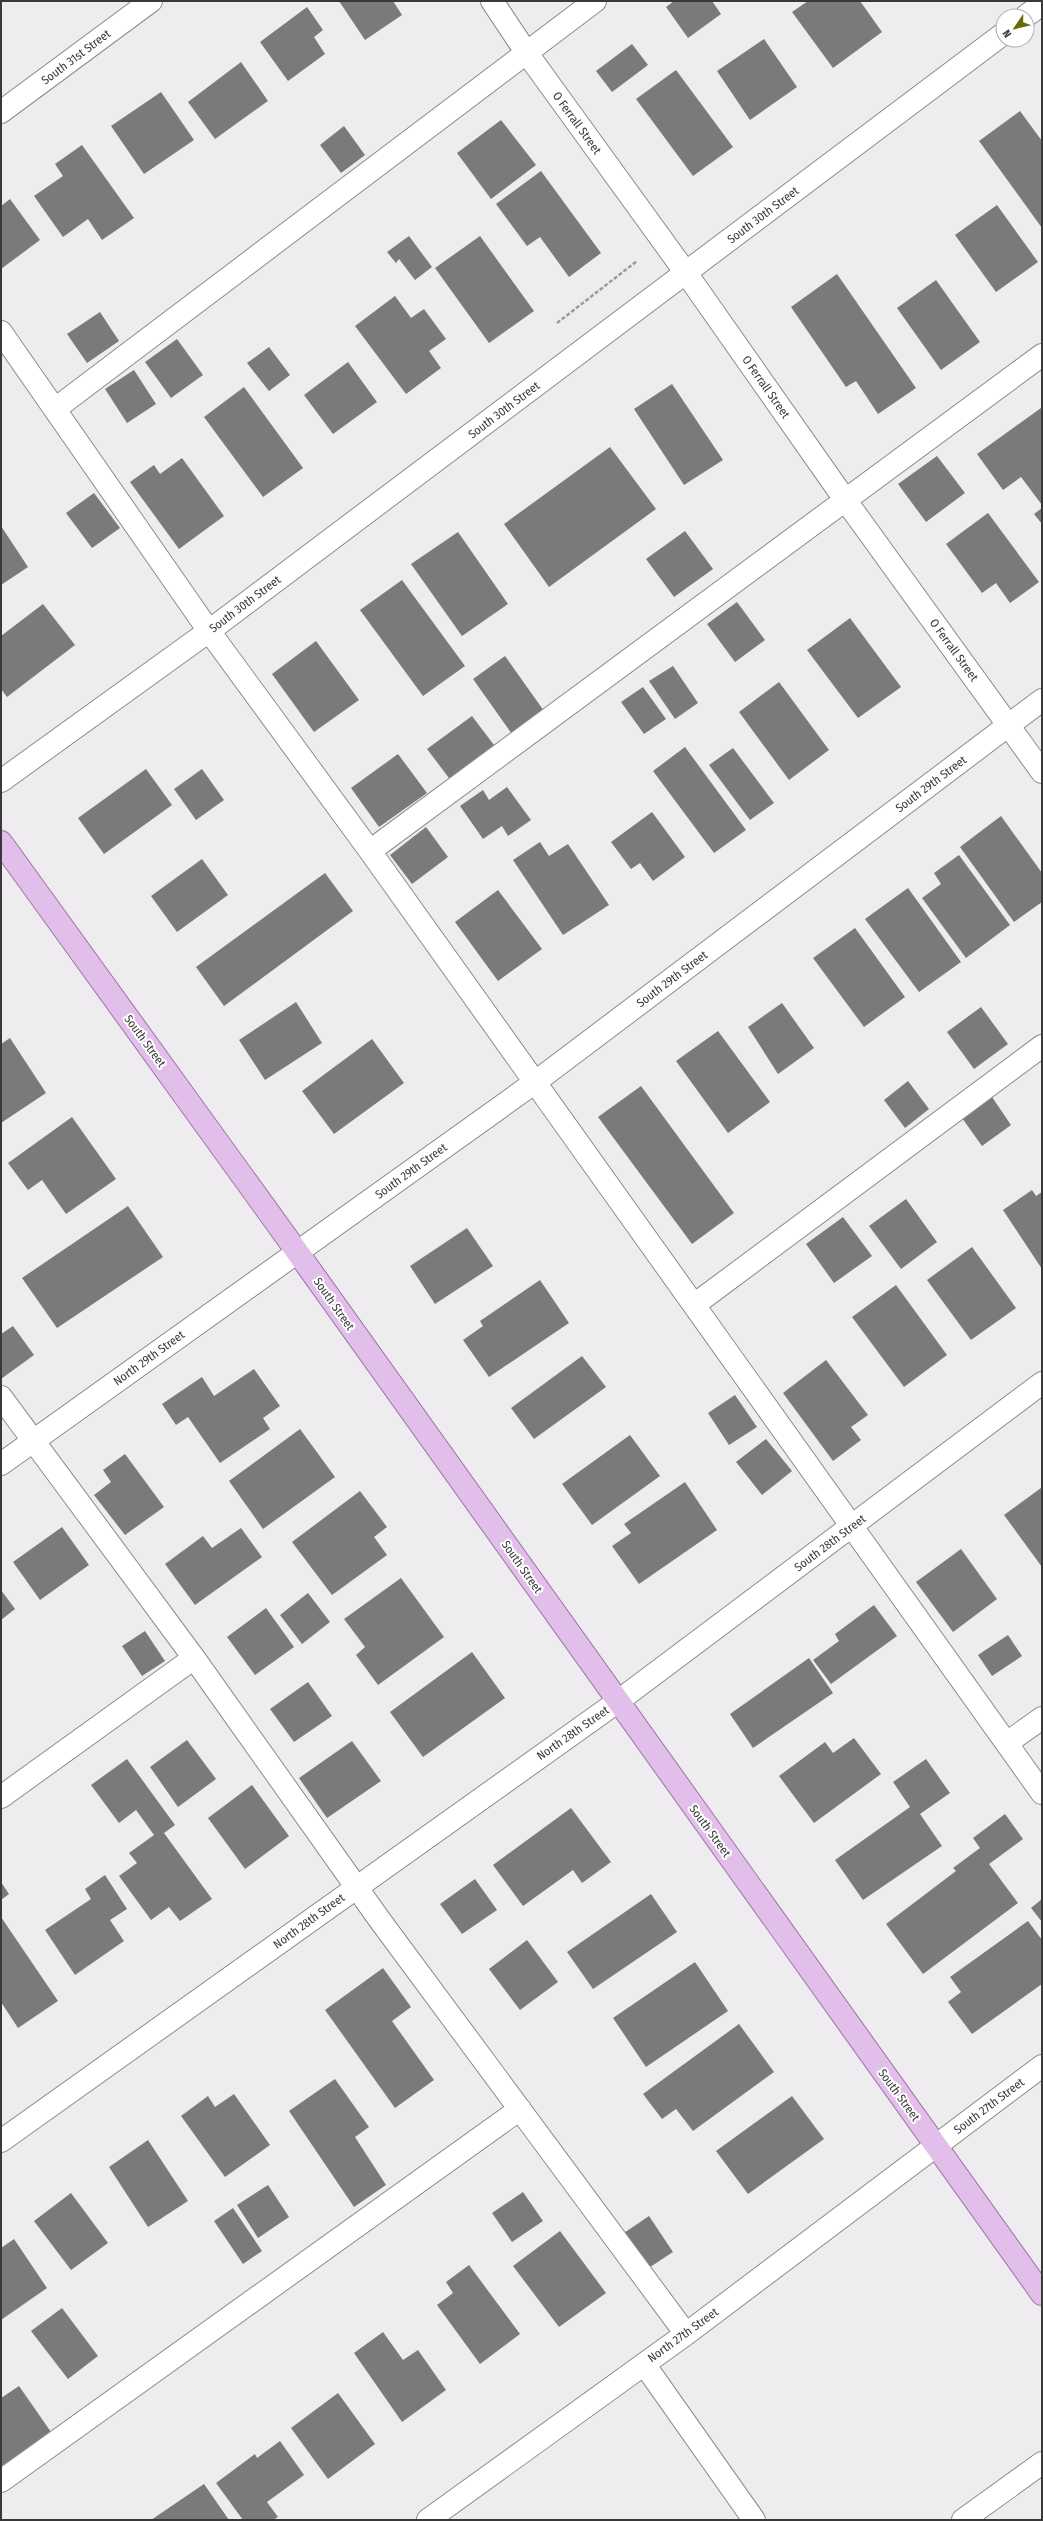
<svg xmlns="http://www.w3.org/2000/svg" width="1043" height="2521" font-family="'Fira Sans Condensed',sans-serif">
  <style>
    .building { fill: #7c797c }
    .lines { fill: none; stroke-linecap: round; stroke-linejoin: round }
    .minor-casing { stroke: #8e8b8e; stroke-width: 24 }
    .major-casing { stroke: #9b74a4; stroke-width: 24 }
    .path { stroke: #9c9a9c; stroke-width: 2.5; stroke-dasharray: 4 2; stroke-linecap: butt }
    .minor { stroke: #fff; stroke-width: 22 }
    .major { stroke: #e2beeb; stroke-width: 22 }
    .labels { text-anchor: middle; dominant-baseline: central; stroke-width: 4; stroke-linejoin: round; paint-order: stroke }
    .street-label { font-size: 12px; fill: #3a393a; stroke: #fff }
  </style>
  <rect width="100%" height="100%" fill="#efecf0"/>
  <!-- building -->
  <path class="building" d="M339 1H393L402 15 365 40Z
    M674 1H712L721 14 688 38 666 7Z
    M808 1H860L882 32 833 68 792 12Z
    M307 7 323 30 314 37 325 54 288 81 260 42Z
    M764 39 797 87 750 120 717 71Z
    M632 44 648 65 612 92 596 71Z
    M241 62 268 101 215 139 188 102Z
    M676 70 733 147 693 176 636 99Z
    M161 92 194 140 144 174 111 126Z
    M1020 111 1042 141V228L979 141Z
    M501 120 536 165 491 199 457 153Z
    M344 126 365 155 341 173 320 145Z
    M82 145 134 218 102 240 88 219 63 237 34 196 63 176 55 164Z
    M541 171 601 253 569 277 540 237 527 246 496 204Z
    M10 199 40 240 1 269V206Z
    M997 205 1038 262 996 292 955 235Z
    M409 236 432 267 415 280 399 259 396 263 387 252Z
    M480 236 534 311 489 343 435 268Z
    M837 274 916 388 878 414 856 381 846 387 791 307Z
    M936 280 980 342 941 370 897 308Z
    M395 296 411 318 424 309 446 339 429 351 441 368 406 394 355 326Z
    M100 312 119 341 87 363 67 334Z
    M177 339 203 375 171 398 145 362Z
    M269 347 290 375 269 391 247 363Z
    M348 362 377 402 333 434 304 395Z
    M134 370 156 404 127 423 105 389Z
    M672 384 723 460 684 485 634 409Z
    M244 387 303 468 263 497 204 417Z
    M1041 408 1042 410V505L1021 477 1003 490 977 454Z
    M610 447 656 509 549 587 504 524Z
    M937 456 965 493 926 522 898 484Z
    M182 458 224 516 179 549 130 482 154 465 160 474Z
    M94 493 120 528 92 548 66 513Z
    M1042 508V524L1034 514Z
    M988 513 1039 582 1010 603 996 583 982 593 946 544Z
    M1 526 28 567 1 585Z
    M685 531 713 569 674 597 646 559Z
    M458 532 508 604 462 636 411 564Z
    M402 580 465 666 423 696 360 610Z
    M737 602 765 640 735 662 707 624Z
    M43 604 75 645 7 697 1 689V636Z
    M850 618 901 687 858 718 807 650Z
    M316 641 359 700 314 732 272 674Z
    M505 656 544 711 512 734 473 679Z
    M673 666 698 703 675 719 649 681Z
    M779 682 829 750 789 780 739 712Z
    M643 687 666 719 644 734 621 702Z
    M472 716 497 749 452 782 427 749Z
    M685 747 746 830 714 853 653 771Z
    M733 748 774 803 750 820 709 765Z
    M398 754 427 793 379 827 351 788Z
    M146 769 172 805 104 854 78 818Z
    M202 769 224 800 196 820 174 789Z
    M507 787 531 820 508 836 502 826 483 839 460 806 483 790 489 800Z
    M652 812 685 857 653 881 640 863 631 869 611 842Z
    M1001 816 1042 873V902L1014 922 960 847Z
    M426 827 448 857 412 884 390 855Z
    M540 842 549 856 568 844 609 905 563 935 513 860Z
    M959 855 1010 925 966 958 922 898 941 884 934 873Z
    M202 859 228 895 177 932 151 896Z
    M325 873 353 911 224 1006 196 967Z
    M908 888 961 962 919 992 865 919Z
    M498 890 542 949 498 981 455 922Z
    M855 928 905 997 864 1027 813 958Z
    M296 1002 322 1043 265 1080 239 1040Z
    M782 1003 814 1048 778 1074 748 1027Z
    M981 1007 1008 1044 974 1069 947 1032Z
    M718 1031 770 1102 728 1133 676 1061Z
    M10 1038 46 1093 1 1123V1044Z
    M372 1039 404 1083 334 1134 302 1091Z
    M908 1081 929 1109 905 1128 884 1100Z
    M641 1086 734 1213 692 1244 598 1117Z
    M992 1097 1011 1125 982 1146 962 1118Z
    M72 1117 116 1179 66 1214 42 1180 28 1190 8 1163Z
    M1032 1190 1036 1196 1042 1192V1269L1003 1210Z
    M906 1199 937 1242 901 1269 869 1226Z
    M128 1206 163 1257 57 1328 22 1278Z
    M843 1217 872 1256 834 1283 806 1244Z
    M467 1228 493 1266 435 1304 410 1266Z
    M972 1247 1016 1308 971 1340 927 1280Z
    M540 1280 569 1323 489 1377 463 1340 483 1326 480 1321Z
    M896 1285 947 1355 904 1387 852 1317Z
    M13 1326 34 1355 1 1379V1334Z
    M582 1356 606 1387 534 1439 511 1408Z
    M826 1360 868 1415 851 1427 861 1440 833 1461 783 1393Z
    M254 1369 280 1406 263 1418 270 1429 220 1463 188 1417 176 1425 162 1404 202 1377 214 1396Z
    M735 1395 757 1427 729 1445 708 1413Z
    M300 1429 335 1477 263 1529 229 1481Z
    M630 1435 660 1476 592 1525 562 1484Z
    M766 1439 792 1471 762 1495 736 1462Z
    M125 1454 164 1507 125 1535 94 1495 111 1482 103 1470Z
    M685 1482 717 1530 639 1584 612 1546 631 1533 624 1524Z
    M1041 1488 1042 1489V1567L1004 1515Z
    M360 1491 387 1527 374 1537 387 1555 332 1595 292 1542Z
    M62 1527 89 1565 40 1600 13 1562Z
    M241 1528 262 1557 195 1605 165 1564 203 1536 212 1548Z
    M961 1549 997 1599 953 1632 916 1582Z
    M401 1578 444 1637 378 1685 356 1655 365 1647 344 1619Z
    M1 1590 15 1609 1 1620Z
    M308 1593 330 1622 302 1644 280 1615Z
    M874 1605 897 1636 831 1684 813 1660 839 1641 835 1634Z
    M266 1608 294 1647 255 1675 227 1637Z
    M145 1631 165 1661 142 1676 122 1646Z
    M1008 1635 1022 1656 992 1676 978 1655Z
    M472 1652 505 1698 423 1757 390 1712Z
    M809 1658 833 1693 753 1748 730 1714Z
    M308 1682 332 1716 294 1742 270 1709Z
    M854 1738 881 1774 814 1823 779 1776 825 1742 833 1753Z
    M187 1740 216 1779 178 1807 150 1767Z
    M352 1741 381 1781 327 1818 299 1778Z
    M127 1759 175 1825 164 1833 212 1899 180 1921 169 1907 151 1920 119 1876 137 1863 129 1853 154 1835 136 1810 119 1823 91 1785Z
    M926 1759 950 1793 920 1814 942 1846 863 1900 835 1860 910 1807 893 1782Z
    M252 1785 289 1836 245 1869 208 1818Z
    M571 1808 611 1862 582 1883 573 1870 523 1906 493 1865Z
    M1005 1814 1023 1839 989 1864 1018 1903 923 1974 886 1924 956 1871 953 1868 980 1848 973 1838Z
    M105 1875 127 1909 110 1920 124 1941 75 1975 45 1930 91 1899 85 1889Z
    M475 1879 497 1910 462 1934 440 1904Z
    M1 1882 9 1894 1 1900Z
    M651 1894 677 1932 593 1989 567 1952Z
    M1042 1899V1922L1031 1908Z
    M1 1917 58 2001 18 2028 1 2002Z
    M1028 1921 1042 1940V1984L972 2034 948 2002 961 1992 950 1977Z
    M527 1940 558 1982 520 2010 489 1969Z
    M695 1962 728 2011 646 2067 613 2018Z
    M383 1968 411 2007 392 2021 434 2080 395 2108 325 2010Z
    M739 2024 774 2072 693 2131 676 2109 662 2119 643 2094Z
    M335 2079 369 2127 355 2137 386 2185 354 2207 289 2111Z
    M234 2094 270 2145 225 2177 181 2116 208 2096 215 2107Z
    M792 2096 824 2139 748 2194 716 2151Z
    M148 2140 188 2201 148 2227 109 2167Z
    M268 2185 289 2217 258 2238 237 2205Z
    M523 2192 543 2221 512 2242 492 2213Z
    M71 2193 108 2243 71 2270 34 2221Z
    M233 2208 262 2251 243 2264 214 2221Z
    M649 2216 673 2252 644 2271 621 2235Z
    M560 2231 606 2293 559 2327 513 2266Z
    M14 2239 47 2288 1 2320V2248Z
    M469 2265 520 2334 480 2364 437 2305 453 2293 446 2282Z
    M62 2308 98 2356 68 2379 31 2331Z
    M383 2332 403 2360 418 2350 446 2390 402 2422 354 2353Z
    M19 2386 51 2432 1 2467V2398Z
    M338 2393 375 2444 328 2479 291 2428Z
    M280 2441 304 2475 267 2502 278 2517 273 2520H243L216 2483 255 2454 257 2458Z
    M204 2484 229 2520H151Z"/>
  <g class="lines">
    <defs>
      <path id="minor" d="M492 1 526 52 686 273 846 501 1042 772
        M1026 16 1042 4
        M1 112 151 1
        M1 332 209 631 370 851 1042 1793
        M55 409 595 1
        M1 781 209 631 1003 34
        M370 851 1042 355
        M694 1305 1042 1046
        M1 1397 194 1658 379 1919 686 2334
        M1 1464 534 1083 1042 700
        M1007 1743 1042 1718
        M1 1797 194 1658
        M1 2141 617 1702 1042 1383
        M644 2364 754 2520
        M1 2481 520 2109
        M428 2520 686 2334 1042 2066
        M963 2520 1042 2463"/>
      <path id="major" d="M1 842 298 1253 1042 2294"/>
    </defs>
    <!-- minor casing -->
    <use href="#minor" class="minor-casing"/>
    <!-- major casing -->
    <use href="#major" class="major-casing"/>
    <!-- path -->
    <path class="path" d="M557 323 637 261"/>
    <!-- minor -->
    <use href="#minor" class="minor"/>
    <!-- major -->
    <use href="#major" class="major"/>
  </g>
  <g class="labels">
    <!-- street labels -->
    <g class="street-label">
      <text transform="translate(76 57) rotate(-37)">South 31st Street</text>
      <text transform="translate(577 123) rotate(54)">O Ferrall Street</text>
      <text transform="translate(763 215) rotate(-37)">South 30th Street</text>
      <text transform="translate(766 387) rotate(55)">O Ferrall Street</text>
      <text transform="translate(504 410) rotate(-37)">South 30th Street</text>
      <text transform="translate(245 604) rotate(-37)">South 30th Street</text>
      <text transform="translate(954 650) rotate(54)">O Ferrall Street</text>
      <text transform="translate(931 784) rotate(-37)">South 29th Street</text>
      <text transform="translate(672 979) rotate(-37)">South 29th Street</text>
      <text transform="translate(145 1041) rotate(54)">South Street</text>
      <text transform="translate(411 1171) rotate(-36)">South 29th Street</text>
      <text transform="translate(334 1304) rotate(55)">South Street</text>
      <text transform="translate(149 1358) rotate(-36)">North 29th Street</text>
      <text transform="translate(830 1543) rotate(-37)">South 28th Street</text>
      <text transform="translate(522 1567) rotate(55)">South Street</text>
      <text transform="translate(573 1733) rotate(-35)">North 28th Street</text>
      <text transform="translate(710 1831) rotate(54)">South Street</text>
      <text transform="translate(309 1921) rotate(-36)">North 28th Street</text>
      <text transform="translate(899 2095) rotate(54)">South Street</text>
      <text transform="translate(989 2106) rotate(-37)">South 27th Street</text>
      <text transform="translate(683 2335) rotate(-36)">North 27th Street</text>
    </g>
  </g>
  <!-- border -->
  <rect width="1043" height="2521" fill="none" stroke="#3a393a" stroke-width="4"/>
  <!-- north arrow -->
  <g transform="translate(1015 28) rotate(235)"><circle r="19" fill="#ffffff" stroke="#b0b0b0"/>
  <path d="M0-3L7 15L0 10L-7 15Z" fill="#696a07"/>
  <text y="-6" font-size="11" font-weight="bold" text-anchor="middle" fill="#3a393a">N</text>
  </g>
</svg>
